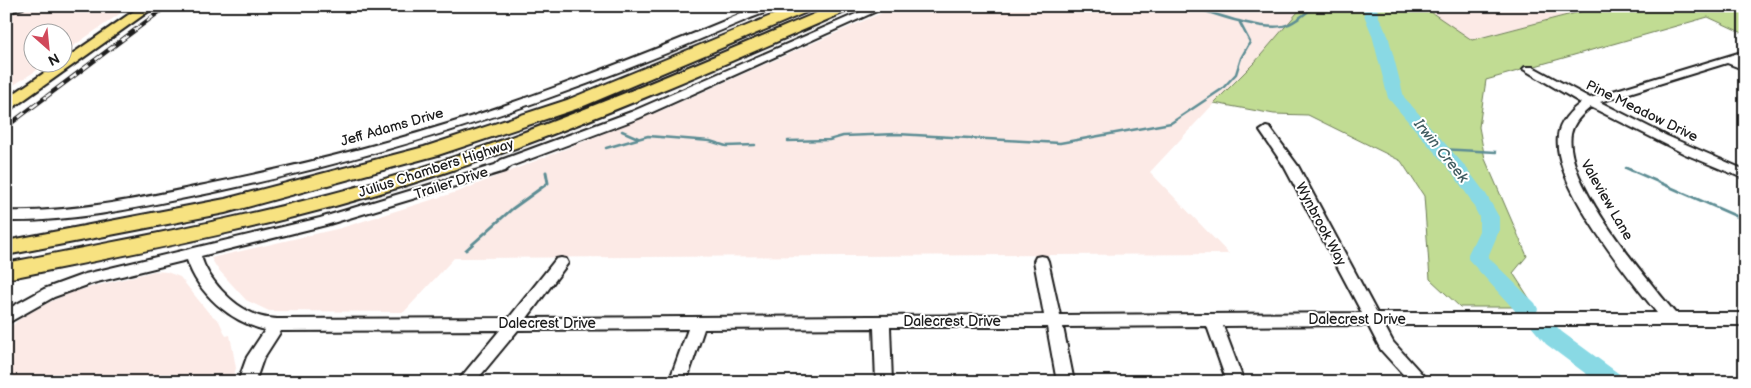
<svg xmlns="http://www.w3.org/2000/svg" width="1751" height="388" font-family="'Balsamiq Sans',sans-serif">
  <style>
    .built { fill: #fceae6 }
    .green { fill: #c1dc93; stroke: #6e7c58 }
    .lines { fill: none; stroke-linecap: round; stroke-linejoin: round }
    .stream-far1 { stroke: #5d8d94; stroke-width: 2.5 }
    .stream { stroke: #5d8d94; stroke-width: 3 }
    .river { fill: #89d9e4; fill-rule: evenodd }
    .minor-casing { stroke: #1c1c1c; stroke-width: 4 }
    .major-casing { stroke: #1c1c1c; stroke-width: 4 }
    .highway-casing { stroke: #1c1c1c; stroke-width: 4 }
    .minor { fill: #fff; fill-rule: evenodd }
    .major { fill: #f7e281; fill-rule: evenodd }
    .highway { fill: #f7e281; fill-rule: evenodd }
    .rail-casing { stroke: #1c1c1c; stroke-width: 4.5 }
    .rail { stroke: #fff; stroke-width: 2.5; stroke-dasharray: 8; stroke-linecap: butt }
    .labels { text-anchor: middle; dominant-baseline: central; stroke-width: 4; stroke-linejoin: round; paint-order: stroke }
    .street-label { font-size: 14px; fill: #1c1c1c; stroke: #fff }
    .water-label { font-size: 15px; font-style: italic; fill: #425e62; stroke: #fff }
  </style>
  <rect width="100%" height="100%" fill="#fff"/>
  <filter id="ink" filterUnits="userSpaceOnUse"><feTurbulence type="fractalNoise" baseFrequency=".02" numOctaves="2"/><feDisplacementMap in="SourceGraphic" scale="10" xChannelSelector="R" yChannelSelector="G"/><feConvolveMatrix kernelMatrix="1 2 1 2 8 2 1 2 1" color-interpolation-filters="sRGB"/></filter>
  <g filter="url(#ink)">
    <!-- built -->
    <path class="built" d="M25 6H131L63 53 62 32H32V62L48 63 6 90V12Z
      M897 6H1303L1255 62 1235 81 1150 172 1229 254 454 258 404 312 269 311 246 300 217 268 211 258 341 228 460 191 658 112Z
      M1406 6H1602L1443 47Z
      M155 271 167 272 180 277 208 312 219 321 226 336 230 335 236 368 232 382H6V331L22 317 54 300 76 291Z"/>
    <!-- green -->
    <path class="green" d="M1303 6H1422L1472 40 1602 6H1745V34L1708 17 1486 80 1479 127 1485 159 1527 256 1513 273 1535 307H1460L1430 279 1424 196 1401 161 1308 115 1274 114 1214 103 1255 62Z"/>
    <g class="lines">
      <!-- stream-far1 -->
      <path class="stream-far1" d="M1190 6C1211 13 1269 34 1289 24 1298 20 1307 12 1315 6
        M622 131 638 138
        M788 141 829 140 843 136 897 134 1060 143 1171 123 1222 89 1236 74 1241 58 1250 42 1239 21
        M606 148 648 136 710 141 726 146 755 145
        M1440 149 1496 152
        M1626 168 1633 171"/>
      <!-- stream -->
      <path class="stream" d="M1631 170 1745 220
        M466 250 512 209 548 183 546 172"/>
      <!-- river -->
      <path class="river" d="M1363 6H1377L1378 15 1388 35 1404 97 1465 166 1486 194 1499 217V231L1488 257 1535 303 1538 309 1535 315 1527 317 1519 315 1468 259V254L1479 231V217L1470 199 1453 174 1388 98 1372 35 1364 15Z
        M1541 317 1549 319 1562 332 1622 376 1625 382H1597L1546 344 1530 325 1533 319Z"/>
      <defs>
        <path id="minor" d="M24 6 23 8 6 13V7Z
          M760 6H775C768 13 755 16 746 20 721 30 697 41 672 51 522 112 368 160 210 193 142 207 75 222 6 221V211C75 213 142 198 209 184 298 166 386 144 473 116 570 84 665 46 760 6Z
          M874 6H888L639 118 511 166 505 171 326 225 201 256C207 279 232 305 254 314 261 318 269 318 277 319L509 318 556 259 561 258 566 259 568 263 527 318 1044 315 1034 261 1036 257 1041 256 1046 257 1048 261 1060 315 1362 313 1284 166 1260 131 1266 127 1270 128 1298 166 1377 313H1657C1627 275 1552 185 1558 136 1559 123 1571 110 1581 103L1523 69 1525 67H1533L1590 98 1745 51V58L1739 60 1745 62V70L1727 63 1600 102 1667 136 1745 170V179L1685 154 1591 107C1582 114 1573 123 1571 134 1563 182 1645 276 1675 313H1745V325H1384L1393 342 1429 382H1410L1381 350 1368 325 1223 326 1244 382H1227L1207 326 1063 327 1074 382H1057L1047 327H890L892 382H876L874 328 704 329 686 382H669L688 329 518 330 475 382H457L500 330 281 331 263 359 255 382H238L247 357 265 330C231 322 198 294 187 260L93 283 54 297 6 324V310L44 289 85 274 320 218 495 165 501 160 631 112Z"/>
        <path id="major" d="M141 6H156L11 109 6 110V99L60 62H62V61Z"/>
        <path id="highway" d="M795 6H817L814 9 579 108 438 155 225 213 6 255V241L225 199 424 147 567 100Z
          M833 6H855L852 9C709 71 565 135 416 182 282 225 144 251 6 279V263C139 237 273 213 402 174 550 128 691 66 833 6Z"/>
      </defs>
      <!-- minor casing -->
      <use href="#minor" class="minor-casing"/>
      <!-- major casing -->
      <use href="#major" class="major-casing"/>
      <!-- highway casing -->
      <use href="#highway" class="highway-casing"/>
      <!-- minor -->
      <use href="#minor" class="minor"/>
      <!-- major -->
      <use href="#major" class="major"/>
      <!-- highway -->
      <use href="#highway" class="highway"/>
      <defs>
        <path id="rail" d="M6 127 167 6"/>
      </defs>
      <!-- rail casing -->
      <use href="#rail" class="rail-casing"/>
      <!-- rail -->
      <use href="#rail" class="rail"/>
    </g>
  </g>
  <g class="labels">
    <!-- street labels -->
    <g class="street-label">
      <text transform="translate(1642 111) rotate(26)">Pine Meadow Drive</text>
      <text transform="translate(392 127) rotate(-16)">Jeff Adams Drive</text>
      <text transform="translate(436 168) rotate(-18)">Julius Chambers Highway</text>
      <text transform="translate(451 183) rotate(-18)">Trailer Drive</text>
      <text transform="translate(1607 200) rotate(60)">Valeview Lane</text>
      <text transform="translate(1321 224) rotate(62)">Wynbrook Way</text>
      <text x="1357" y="319">Dalecrest Drive</text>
      <text x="952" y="321">Dalecrest Drive</text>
      <text x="547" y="323">Dalecrest Drive</text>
    </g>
    <!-- water labels -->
    <g class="water-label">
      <text transform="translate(1441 151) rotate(51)">Irwin Creek</text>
    </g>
  </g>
  <!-- margin -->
  <rect width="1751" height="388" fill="none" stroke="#fff" stroke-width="25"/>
  <rect x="12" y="12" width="1726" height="363" fill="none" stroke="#1c1c1c" stroke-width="2" filter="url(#ink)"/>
  <!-- north arrow -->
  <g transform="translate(48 48) rotate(153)"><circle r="24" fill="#ffffff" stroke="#a4a4a4"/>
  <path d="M0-4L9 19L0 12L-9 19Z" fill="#d1495b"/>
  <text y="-8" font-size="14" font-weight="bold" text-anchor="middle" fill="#1c1c1c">N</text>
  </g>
</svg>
